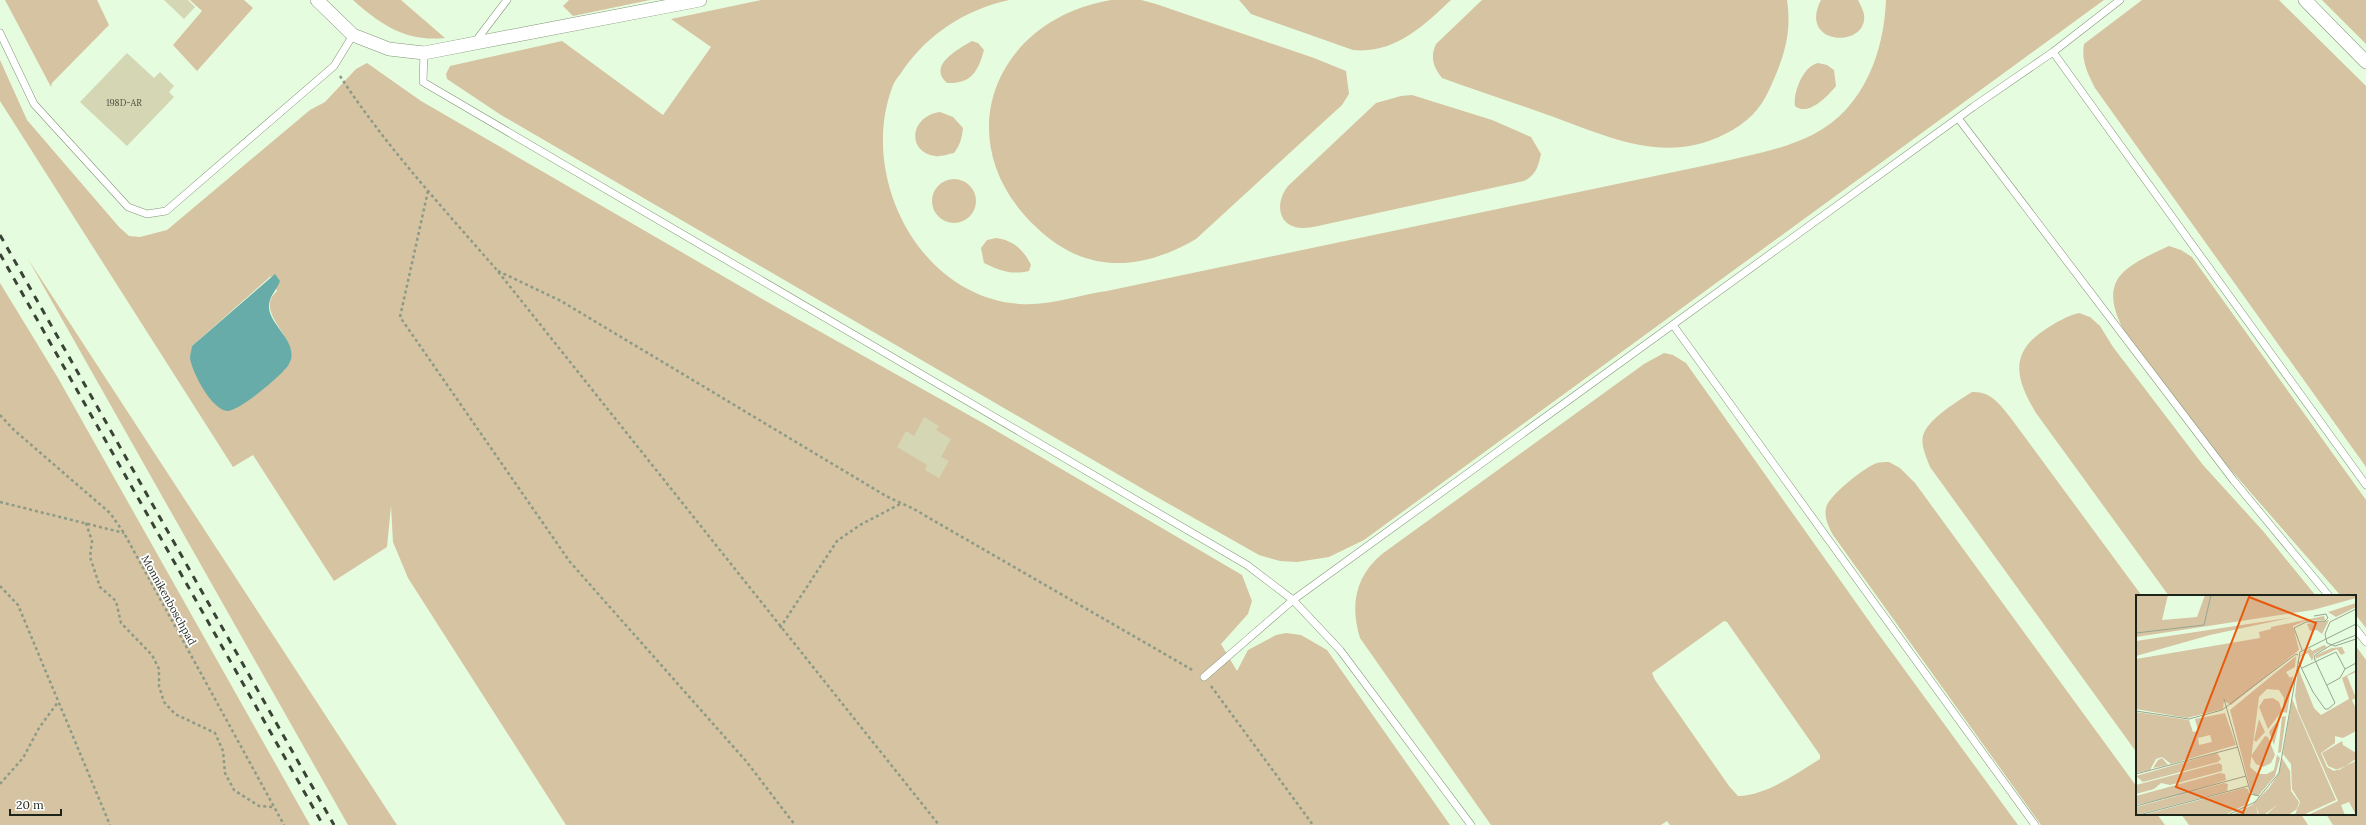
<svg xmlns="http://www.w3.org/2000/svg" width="2366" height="825" font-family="Lora,serif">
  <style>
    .green { fill: #d6c3a2; fill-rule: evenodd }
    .water { fill: #67aca9 }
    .building { fill: #d4d6b4 }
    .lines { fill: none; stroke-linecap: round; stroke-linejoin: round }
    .lane-casing { stroke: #82957a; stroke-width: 8 }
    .street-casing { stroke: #82957a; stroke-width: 14 }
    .path { stroke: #8b9b86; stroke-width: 2.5; stroke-dasharray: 3 3; stroke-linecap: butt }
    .lane { stroke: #fff; stroke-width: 7 }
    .street { stroke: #fff; stroke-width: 13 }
    .rail { stroke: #394336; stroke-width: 3; stroke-dasharray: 7 7; stroke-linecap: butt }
    .labels { text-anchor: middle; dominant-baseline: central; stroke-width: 3.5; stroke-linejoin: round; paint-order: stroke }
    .number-label { font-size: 9px; fill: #4b5140 }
    .street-label { font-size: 11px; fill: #1d251a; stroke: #fff }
    .inset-road { fill: none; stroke: #96a690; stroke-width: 1 }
    .view { fill: #e8590c; fill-opacity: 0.15; stroke: #e8590c; stroke-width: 2 }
    .inset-edge { fill: none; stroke: #1d251a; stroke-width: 2 }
  </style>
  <rect width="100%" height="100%" fill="#e6fcde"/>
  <!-- green -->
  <path class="green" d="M5 0H97L109 25 52 83 51 87Z
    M190 0H244L253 8 197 71 173 45 202 11Z
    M353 0H401L445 38C406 42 381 25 353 0Z
    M569 0H650L573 16 563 6Z
    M761 0H1009C965 10 929 33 903 70 900 75 894 81 892 88 859 177 919 297 1020 304 1049 306 1079 295 1107 291L1712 164C1746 156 1783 150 1814 134 1864 108 1884 52 1886 0H2104L1364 540 1329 557 1297 562 1280 561 1259 555 1155 496 501 115 447 79 446 74 450 66 562 41 663 115 711 47 671 19Z
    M1111 0H1141L1156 4 1314 58 1346 71 1349 94 1342 105 1196 239C1139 272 1085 274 1036 227 946 142 993 20 1111 0Z
    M1239 0H1451C1423 26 1395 54 1353 50L1251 14Z
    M1482 0H1787C1792 34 1784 57 1770 88 1761 109 1746 124 1725 134 1665 165 1609 137 1551 116 1515 103 1478 91 1442 78 1433 67 1430 57 1436 44Z
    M1821 0H1858C1860 4 1863 10 1864 14 1869 49 1797 46 1821 0Z
    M2142 0H2279L2366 86V467L2095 88C2088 74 2081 61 2084 44Z
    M2322 0H2366V44Z
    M972 41 978 43 984 50C978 72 971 84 947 83 927 66 958 49 972 41Z
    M0 60 27 120 119 227 129 236 140 237 167 230 310 110 325 102 356 69 367 63 421 101 778 308 983 423 1242 575 1252 601 1248 614 1221 644 1237 671 1248 650 1276 635 1286 633 1301 635 1327 650 1450 825H566L408 578 393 542 391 506 387 547 334 581 253 455 233 467 0 101ZM271 276 277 291C256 309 287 331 291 351 292 355 290 360 289 364L192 346Z
    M1818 63 1827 65 1834 70 1836 86C1828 96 1808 117 1795 106 1793 93 1803 66 1818 63Z
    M1412 95 1492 120 1531 137 1541 154C1538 167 1536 175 1524 181L1318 226C1313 227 1307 228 1302 228 1277 227 1275 202 1288 186L1376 103 1401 96Z
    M940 112 953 117 963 128C962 138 960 145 954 153 948 154 941 157 935 156 906 152 910 116 940 112Z
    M932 201a22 22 0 1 1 44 0a22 22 0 1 1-44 0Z
    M996 238C1013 240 1024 250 1031 265L1029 271C1012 275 1000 271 984 263L981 248 987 240Z
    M2169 246 2181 250 2192 257 2366 500V628L2355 614V596H2341L2224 462 2123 329C2097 278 2126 266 2169 246Z
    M28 259 397 825H348Z
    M0 283 58 378 310 825H0Z
    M2079 313 2090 317 2100 326 2113 347 2203 465 2263 531 2316 596H2169L2036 413C2017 381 2008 355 2043 331 2055 323 2066 316 2079 313Z
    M1664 353 1673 355 1686 363 1874 628 2018 825H1670L1667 821 1661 825H1491L1360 638C1350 605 1355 577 1382 554L1644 364ZM1724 621 1727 622 1820 755V759C1795 774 1768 795 1738 796L1729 786 1655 680 1652 673Z
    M1972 392C1990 391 1999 403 2010 417L2142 596H2137V753L1930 467C1927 458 1919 443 1924 433 1930 418 1958 401 1972 392Z
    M1889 462 1900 468 1915 483 2137 787V814H2157L2165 825H2041L1833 535C1829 527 1824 518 1826 508 1828 496 1865 467 1877 463 1880 462 1885 462 1889 462Z
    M2355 645 2366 660V825H2333L2326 814H2355Z
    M2181 814H2301L2308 825H2189Z"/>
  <!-- water -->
  <path class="water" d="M275 274 280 281C277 290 269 296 269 306 268 325 301 343 289 364 284 374 238 412 227 411 211 409 192 372 190 358 190 354 192 349 192 346Z"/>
  <!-- building -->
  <path class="building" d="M164 0H188L195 7 184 19Z
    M127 53 154 78 160 72 174 86 169 92 174 97 127 146 80 102Z
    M924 417 939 426 936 430 951 439 941 457 949 461 939 478 925 470 927 465 897 447 906 431 914 436Z"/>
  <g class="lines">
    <defs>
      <path id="lane" d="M0 33 34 104 128 207 147 214 166 211 334 66 353 35
        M475 42 507 0
        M2053 52 2366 485
        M424 53 423 82 1247 565 1293 600 1340 650 1471 825
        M1958 118 2234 481 2329 596
        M1673 325 2035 825
        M2355 628 2366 642
        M1204 677 1293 600 1973 107 2053 52 2120 0"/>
      <path id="street" d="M317 0 353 35 389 49 424 53 700 0
        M2305 0 2366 62"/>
    </defs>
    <!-- lane casing -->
    <use href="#lane" class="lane-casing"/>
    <!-- street casing -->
    <use href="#street" class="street-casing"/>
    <!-- path -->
    <path class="path" d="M340 76C385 145 442 207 496 269L939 825
      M428 191 400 317 570 562 746 761 795 825
      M498 271 561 301 886 496 912 508 1194 671
      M0 415 14 430 110 513 124 533 284 825
      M0 502 124 533
      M86 523 92 541 90 557 100 587 116 601 121 623 152 655 159 669V686L164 702 175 714 215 733 223 751 225 773 234 790 259 806 273 807
      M0 586 18 605 110 825
      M780 628 837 541 860 525 902 503
      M1211 686 1313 825
      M0 784 23 758 39 728 58 702"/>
    <!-- lane -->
    <use href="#lane" class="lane"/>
    <!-- street -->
    <use href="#street" class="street"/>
    <!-- rail -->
    <path class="rail" d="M0 235 334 825
      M0 254 323 825"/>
  </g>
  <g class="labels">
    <!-- number labels -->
    <g class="number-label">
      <text x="124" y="102">198D-AR</text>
    </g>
    <!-- street labels -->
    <g class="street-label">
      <text transform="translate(169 600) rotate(61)">Monnikenboschpad</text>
    </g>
  </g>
  <!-- overview -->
  <g transform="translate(2136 595)">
    <rect width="220" height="220" fill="#e6fcde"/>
    <path d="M0 0H32L26 25 61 22 69 0H220V3L177 15 0 42ZM220 8V12L200 22 192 17ZM188 21 189 25 169 26 157 31 163 55 95 110 88 106 87 114 51 123 0 114V64L124 43 123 37 135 34V32ZM158 22 74 40 0 61V46ZM193 25 186 39 181 35 174 36 171 29ZM188 50 191 52 178 59 176 66 172 58 163 62 174 53 176 56ZM206 52 209 58 205 60 201 54 179 64 180 60 196 53ZM160 61 159 72 150 77 154 83 157 81 151 118 147 117 148 103 143 95 131 94 123 102 114 172 122 179H131L138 175 141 160 144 163 139 181 123 200 119 201 115 197 94 115ZM162 73 178 113 185 120 213 104 206 83 220 75V77L211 81 220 103 216 105 220 114V136L207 143 199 141V148L185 158 191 172 198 176 220 166V220L213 207 205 210 209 220H172L202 206 162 116 159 101ZM137 103 143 107 146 116 132 134 123 112 128 104ZM156 104 200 205 167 220H159L164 207 156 194 155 169 147 159ZM0 117 53 125 57 137 62 136 59 124 89 118 100 150 35 169 26 162 20 164 14 175 0 178ZM74 140 76 147 63 150 62 143ZM150 121 145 157 142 158 146 122ZM123 124 129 137 120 147 118 145ZM140 128 143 129 138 150 133 137ZM129 141 132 142 139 160 135 168 127 172 120 169 115 161ZM206 146 207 150 220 158V164L203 175 199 174 192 171 186 158ZM81 158 85 164 82 167 7 187 0 181ZM26 163 32 170 17 173 22 165ZM146 163 154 176 155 196 163 207 161 214 152 220H130L142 209 128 220H123L120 211 122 220H95L116 210 133 193 143 178ZM83 168 86 170V176L34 190 25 188 18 194 0 199V190ZM84 178 89 179 90 185 52 198 0 210V201ZM88 188 92 189 91 196 0 220V212L4 211ZM108 193 112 194 114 201 111 209 89 220H7Z" fill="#d6c3a2" fill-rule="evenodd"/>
    <path class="inset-road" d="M220 14 194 27 189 39 191 48 199 51 220 44M0 38 68 30 75 0M195 50 220 40M166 55 158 33 170 27 189 26 192 23 190 19 178 21M162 66 177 97 189 114H192L199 108 178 63 179 60 195 50M166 73 200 57 209 74M191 90 204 83 209 74 220 68M88 104 115 199 123 201M0 116 53 124 86 115 160 59 162 60M0 179 102 152M0 211 110 181M3 220 112 191M92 220 119 207 143 178 164 57 220 29"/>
    <path class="view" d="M113 2 180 28 107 218 40 192Z"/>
    <rect width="220" height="220" class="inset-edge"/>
  </g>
  <!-- scale -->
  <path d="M10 809v6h51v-6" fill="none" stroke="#1d251a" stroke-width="2"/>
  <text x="16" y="809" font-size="12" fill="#1d251a" stroke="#ffffff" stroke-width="3" paint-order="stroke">20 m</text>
</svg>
